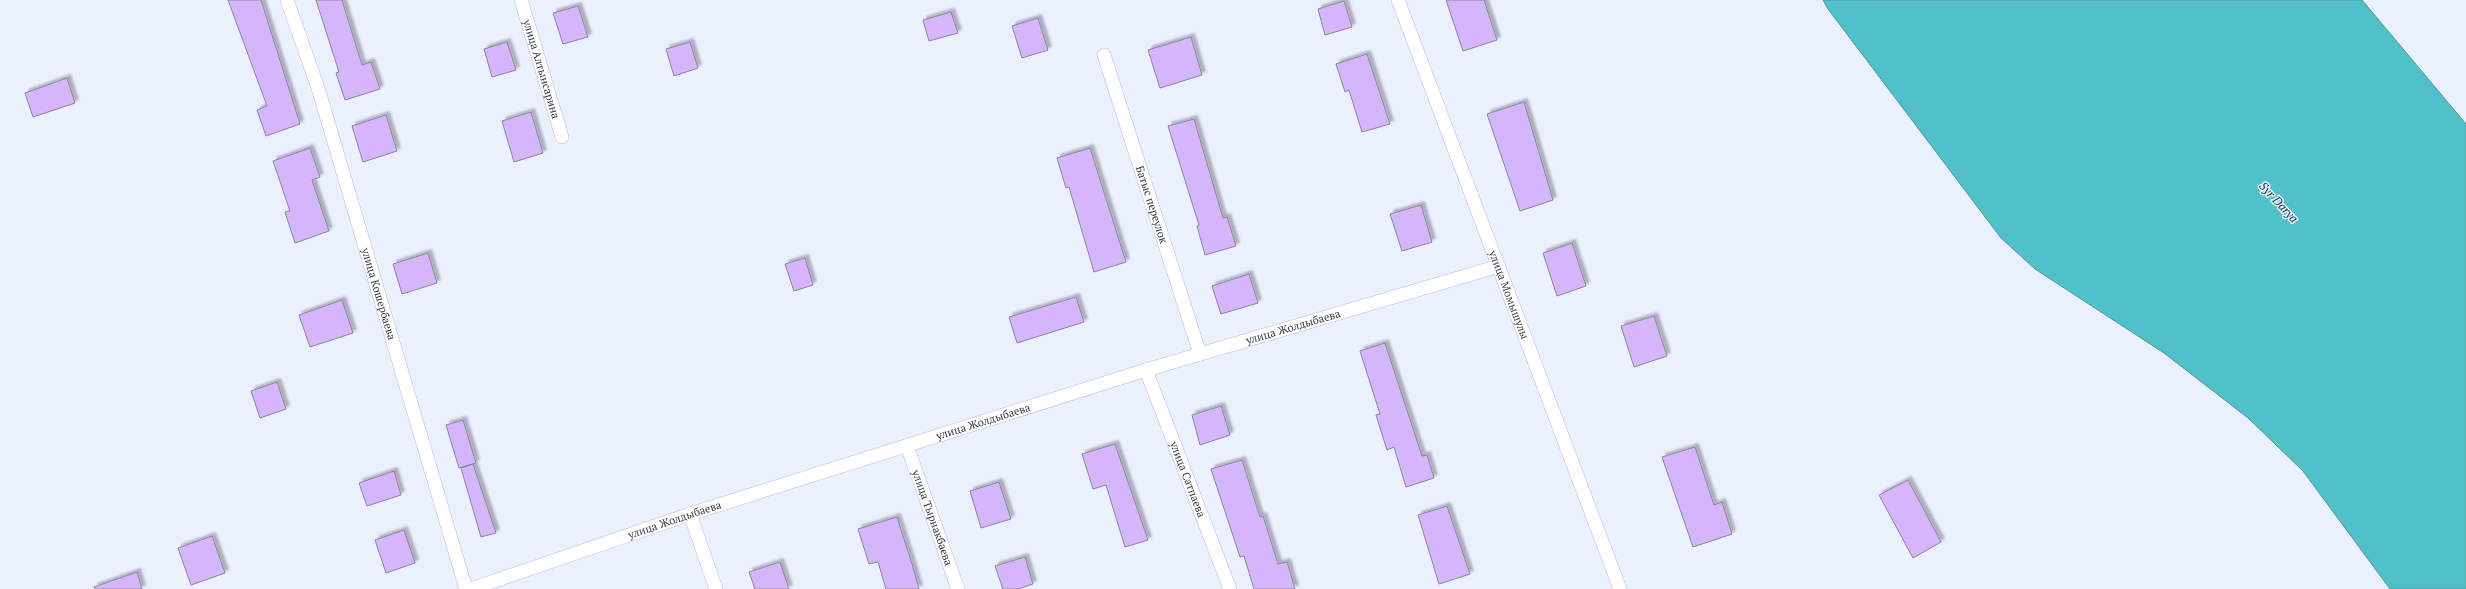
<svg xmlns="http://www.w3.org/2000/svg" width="2466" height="589" font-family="'PT Serif',serif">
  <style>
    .water { fill: #51c1c9; stroke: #4998a1 }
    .building { fill: #d5b6fc; stroke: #8c8399; filter: url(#shadow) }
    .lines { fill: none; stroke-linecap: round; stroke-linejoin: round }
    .minor-casing { stroke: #b5bdd5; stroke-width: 14 }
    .minor { stroke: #fff; stroke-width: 13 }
    .labels { text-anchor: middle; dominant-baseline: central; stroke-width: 3; stroke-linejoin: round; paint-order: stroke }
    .street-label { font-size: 11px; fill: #373a44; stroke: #ebf0ff }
    .water-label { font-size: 12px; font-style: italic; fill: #00373b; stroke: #ebf0ff }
  </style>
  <defs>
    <filter id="shadow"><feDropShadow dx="3.5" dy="-3.5" stdDeviation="1" flood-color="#0004"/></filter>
  </defs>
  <rect width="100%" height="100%" fill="#ebf0ff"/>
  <!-- water -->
  <path class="water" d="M1823 0H2362L2466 124V589H2390L2303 471 2248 418 2164 353 2035 269 2001 238 1828 9Z"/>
  <!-- building -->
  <path class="building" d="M228 0H261L300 124 266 136 257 110 267 106Z
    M316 0H342L362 65 371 62 380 89 345 100 336 73 339 72Z
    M1446 0H1484L1497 40 1463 51Z
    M1344 1 1352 27 1325 35 1318 9Z
    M578 6 588 37 563 44 553 13Z
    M951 12 958 33 929 41 923 20Z
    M1038 18 1048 50 1022 58 1012 26Z
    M1191 37 1202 75 1160 88 1148 50Z
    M507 42 516 70 492 77 484 49Z
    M690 42 698 68 674 76 666 49Z
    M1367 54 1390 124 1362 132 1349 90 1345 92 1336 64Z
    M67 78 75 103 33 117 25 93Z
    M1524 102 1553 200 1520 211 1487 114Z
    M531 112 543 153 514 162 502 121Z
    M386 115 397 151 363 162 352 126Z
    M1194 119 1223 218 1227 217 1236 246 1205 255 1197 226 1199 225 1168 126Z
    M310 148 320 177 312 180 329 231 295 243 285 212 290 211 273 161Z
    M1090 148 1126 262 1094 272 1069 187 1066 188 1057 158Z
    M1421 205 1432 242 1402 251 1390 214Z
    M1572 243 1586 286 1557 296 1543 253Z
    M428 253 437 283 402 294 393 264Z
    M805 258 813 285 794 291 785 264Z
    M1249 274 1258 303 1221 314 1212 286Z
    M1076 297 1084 322 1017 343 1009 317Z
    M342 300 353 333 310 347 299 315Z
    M1654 316 1667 356 1634 367 1621 326Z
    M1385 343 1422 456 1427 455 1434 478 1406 487 1394 447 1387 450 1376 415 1380 414 1360 351Z
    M277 382 286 409 260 418 251 391Z
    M1221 406 1230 435 1200 445 1192 415Z
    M463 420 476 463 459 468 446 425Z
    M1115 444 1148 540 1125 547 1106 485 1093 489 1082 454Z
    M1695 447 1714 505 1722 502 1732 534 1693 547 1662 457Z
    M1242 460 1260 517 1263 516 1278 564 1287 562 1295 589H1254L1244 556 1240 557 1211 469Z
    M473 464 496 533 481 537 461 468Z
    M394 471 401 495 367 506 359 483Z
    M1908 480 1941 542 1913 558 1879 495Z
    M999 482 1011 519 981 528 970 491Z
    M1447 506 1470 574 1439 584 1418 515Z
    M897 517 912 564 919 589H886L878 562 869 564 858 529Z
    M404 530 415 563 386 573 375 540Z
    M212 536 225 573 191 585 178 548Z
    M1025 557 1033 584 1018 589H1003L995 566Z
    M780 562 789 589H755L749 572Z
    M137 572 142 589H95L94 587Z"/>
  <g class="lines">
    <defs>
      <g id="minor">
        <path id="s1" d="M287 0 318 88 466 589"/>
        <path id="s2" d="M521 0 562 137"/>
        <path id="s3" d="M1398 0 1620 589"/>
        <path id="s4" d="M1104 55 1200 354"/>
        <path id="s5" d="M1146 370 1230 589"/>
        <path id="s6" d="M907 446 958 589"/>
        <path d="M690 514 716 589"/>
        <path id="s7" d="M471 589 690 514 1146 370 1499 266"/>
      </g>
    </defs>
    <!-- minor casing -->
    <use href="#minor" class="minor-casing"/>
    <!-- minor -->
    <use href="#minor" class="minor"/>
  </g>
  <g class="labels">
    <!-- street labels -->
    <g class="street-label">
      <text stroke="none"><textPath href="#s2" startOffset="72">улица Алтынсарина</textPath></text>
      <text stroke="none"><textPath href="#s4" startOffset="157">Батыс переулок</textPath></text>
      <text stroke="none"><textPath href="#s1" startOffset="308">улица Кошербаева</textPath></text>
      <text stroke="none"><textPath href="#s3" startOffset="315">улица Момышулы</textPath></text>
      <text stroke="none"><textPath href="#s7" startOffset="863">улица Жолдыбаева</textPath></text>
      <text stroke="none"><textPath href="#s7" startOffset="539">улица Жолдыбаева</textPath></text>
      <text stroke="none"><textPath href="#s5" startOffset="117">улица Сатпаева</textPath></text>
      <text stroke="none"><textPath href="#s6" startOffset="76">улица Тырнакбаева</textPath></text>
      <text stroke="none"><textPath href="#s7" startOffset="215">улица Жолдыбаева</textPath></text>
    </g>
    <!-- water labels -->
    <g class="water-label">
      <text transform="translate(2279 202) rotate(47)">Syr Darya</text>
    </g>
  </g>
</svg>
